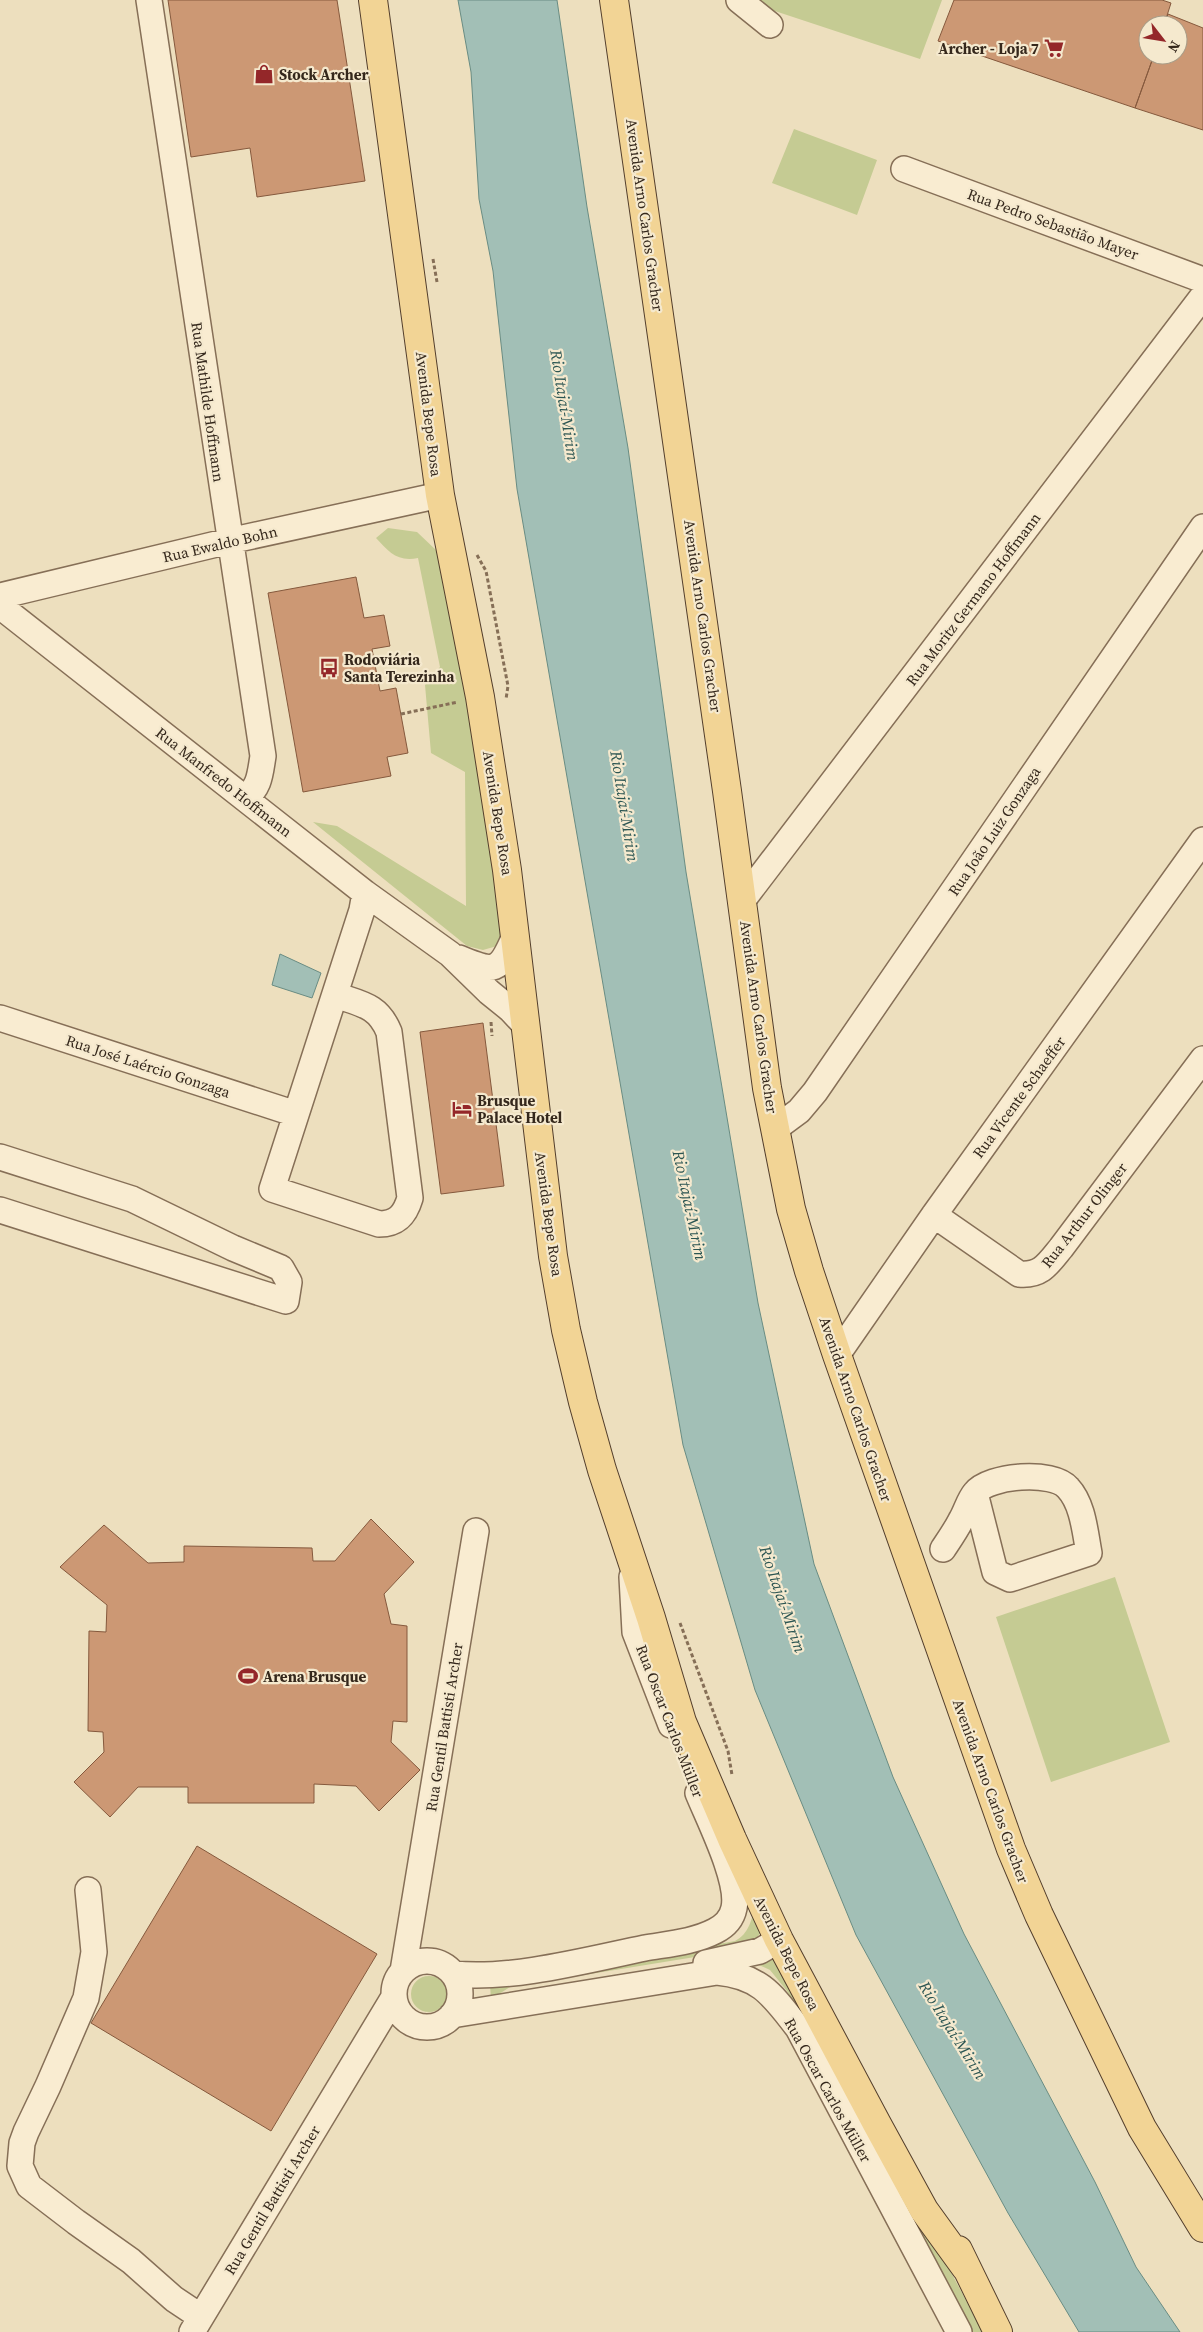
<svg xmlns="http://www.w3.org/2000/svg" width="1203" height="2332" font-family="'Source Serif 4',serif">
  <style>
    .green { fill: #c5cb93 }
    .water { fill: #a2bfb6; stroke: #698c83 }
    .building { fill: #cc9874; stroke: #85593d }
    .lines { fill: none; stroke-linecap: round; stroke-linejoin: round }
    .minor-casing { stroke: #866f57; stroke-width: 28 }
    .major-casing { stroke: #533e2c; stroke-width: 30 }
    .path { stroke: #866f57; stroke-width: 3; stroke-dasharray: 4 2.5; stroke-linecap: butt }
    .minor { stroke: #f9ecd1; stroke-width: 25 }
    .major { stroke: #f2d495; stroke-width: 28 }
    .labels { text-anchor: middle; dominant-baseline: central; stroke-width: 4.5; stroke-linejoin: round; paint-order: stroke }
    .poi-label { font-size: 15px; font-weight: bold; fill: #35281c; stroke: #f5e9ce; text-anchor: start }
    .street-label { font-size: 15px; fill: #35281c; stroke: #f5e9ce }
    .water-label { font-size: 16px; font-style: italic; fill: #2b5552; stroke: #f5e9ce }
  </style>
  <rect width="100%" height="100%" fill="#eddfbe"/>
  <!-- green -->
  <path class="green" d="M752 0H942L920 59 751 3Z
    M794 129 877 160 857 215 772 183Z
    M388 528 417 532 437 551 477 740 502 933 497 946 483 950 467 946 313 822 337 826 466 906 465 772 431 753 425 685 440 667 418 558C397 562 389 552 376 538Z
    M1115 1577 1170 1742 1051 1782 996 1617Z
    M755 1905 761 1932 756 1939 738 1950 510 1987 491 1999 490 1985 735 1941C749 1934 752 1919 755 1905Z
    M780 1953 983 2332H970L787 1991 770 1970 748 1960Z
    M411 1994a18 18 0 1 1 36 0a18 18 0 1 1-36 0Z"/>
  <!-- water -->
  <path class="water" d="M458 0H557L587 207 628 448 686 872 758 1303 814 1564 893 1777 964 1934 1095 2182 1136 2267 1180 2332H1079L1008 2213 856 1935 755 1690 683 1445 517 489 493 271 479 199 471 72Z
    M280 954 321 973 312 998 272 985Z"/>
  <!-- building -->
  <path class="building" d="M168 0H337L365 181 257 197 250 148 191 157Z
    M954 0H1162L1171 3 1164 25H1148V55H1154L1135 108 938 41Z
    M1168 14 1203 28V130L1135 108 1154 55H1178V25H1164Z
    M356 577 364 618 384 615 390 646 372 649 380 691 396 688 408 753 387 757 391 776 303 792 268 593Z
    M483 1023 504 1186 441 1194 420 1032Z
    M371 1519 414 1562 384 1594 391 1624 407 1626V1722L393 1721 391 1742 420 1770 379 1811 356 1786 314 1784V1803H188V1787H138L110 1817 74 1782 104 1752 103 1732 88 1731 89 1631 106 1632 107 1605 60 1567 104 1525 148 1563 184 1562V1546L312 1548 313 1561H335Z
    M197 1846 377 1954 271 2131 91 2023Z"/>
  <g class="lines">
    <defs>
      <path id="minor" d="M149 0 263 756C260 774 260 787 245 798
        M739 0 770 25
        M904 169 1203 280
        M0 596 229 541 440 495
        M0 606 365 893 450 954 489 992 510 1009 526 1026
        M742 901 1203 296
        M459 958C495 973 499 973 515 936
        M335 995C361 1004 378 1005 389 1032L410 1198C405 1215 397 1224 379 1224L272 1189 362 910 365 893
        M0 1018 296 1114
        M776 1128 799 1111 815 1092 1203 527
        M0 1157 132 1199 233 1248 281 1268 289 1282 286 1301 0 1210
        M934 1215 1019 1274C1041 1276 1048 1264 1061 1248L1203 1059
        M837 1355 934 1215 1203 840
        M943 1549C949 1540 956 1530 961 1520 966 1512 969 1500 975 1493 989 1475 1053 1470 1068 1488 1083 1504 1085 1532 1089 1553L1010 1579 995 1572 975 1493
        M632 1577 635 1632 671 1725
        M88 1890 94 1952 86 1998 48 2086 26 2132 22 2143 20 2166 29 2186 76 2222 131 2261 174 2299 201 2317
        M394 1994a33 33 0 1 1 66 0a33 33 0 1 1-66 0Z
        M706 1963 760 1951 779 1940
        M403 1971 476 1531
        M454 1974C512 1980 587 1960 645 1948 668 1944 694 1942 715 1931 725 1926 732 1918 734 1908 740 1881 709 1820 698 1793
        M452 2015 717 1972C761 1976 773 1996 798 2028L959 2332
        M192 2332 394 1997"/>
      <path id="major" d="M373 0 440 495 480 697 507 870 553 1256 566 1330 583 1402 602 1470 651 1618 682 1722 732 1839 779 1940 877 2124 924 2210 966 2268
        M614 0 727 791 767 1088 791 1209 809 1271 837 1355 1011 1849 1039 1915 1142 2128 1203 2228
        M958 2250 998 2332"/>
    </defs>
    <!-- minor casing -->
    <use href="#minor" class="minor-casing"/>
    <!-- major casing -->
    <use href="#major" class="major-casing"/>
    <!-- path -->
    <path class="path" d="M433 259 437 282
      M477 555 486 571 508 686 506 699
      M401 714 458 702
      M491 1022 492 1036
      M503 1121 513 1119
      M680 1623 728 1751 732 1775"/>
    <!-- minor -->
    <use href="#minor" class="minor"/>
    <!-- major -->
    <use href="#major" class="major"/>
  </g>
  <!-- icons -->
  <defs>
    <symbol id="supermarket-bare" viewBox="-9 -9 18 18"><path d="M-6-5.5h2.5l.6 2H6L4.5 2H-2.5L-4.4-4H-6ZM-1.5 3.2a1.3 1.3 0 1 0 .1 0ZM3 3.2a1.3 1.3 0 1 0 .1 0Z" fill="#942729" stroke="#f5e9ce" stroke-width="2.5" paint-order="stroke"/></symbol>
    <symbol id="shop-bare" viewBox="-9 -9 18 18"><path d="M-5-2.5h2.3a2.7 3.5 0 0 1 5.4 0H5L5.5 6h-11ZM-1.5-2.5h3a1.5 2.3 0 0 0-3 0Z" fill="#942729" stroke="#f5e9ce" stroke-width="2.5" paint-order="stroke"/></symbol>
    <symbol id="bus-bare" viewBox="-9 -9 18 18"><path d="M-5-6H5V4H4V6H2V4H-2V6H-4V4H-5ZM-3.5-4V0h7V-4ZM-3.5 1.2v1.5H-2V1.2ZM2 1.2v1.5H3.5V1.2Z" fill="#942729" stroke="#f5e9ce" stroke-width="2.5" paint-order="stroke"/></symbol>
    <symbol id="hotel-bare" viewBox="-9 -9 18 18"><path d="M-6-4.5h1.5V1H6V5H4.5V3h-9V5H-6ZM-4 0a1.8 1.8 0 1 1 3.6 0ZM.5 0V-2.5h3Q6-2.5 6 0Z" fill="#942729" stroke="#f5e9ce" stroke-width="2.5" paint-order="stroke"/></symbol>
    <symbol id="stadium-bare" viewBox="-9 -9 18 18"><path d="M0-5a6.5 5 0 1 0 0 10a6.5 5 0 1 0 0-10ZM-3.5-1.8h7v3.6h-7Z" fill="#942729" stroke="#f5e9ce" stroke-width="2.5" paint-order="stroke"/></symbol>
  </defs>
  <g fill-rule="evenodd">
    <use href="#supermarket-bare" x="1040" y="34" width="28" height="28"/>
    <use href="#shop-bare" x="250" y="60" width="28" height="28"/>
    <use href="#bus-bare" x="315" y="654" width="28" height="28"/>
    <use href="#hotel-bare" x="448" y="1095" width="28" height="28"/>
    <use href="#stadium-bare" x="234" y="1662" width="28" height="28"/>
  </g>
  <g class="labels">
    <!-- poi labels -->
    <g class="poi-label">
      <text x="1039" y="48" text-anchor="end">Archer - Loja 7</text>
      <text x="279" y="74">Stock Archer</text>
      <text x="344" y="659">Rodoviária<tspan x="344" dy="17">Santa Terezinha</tspan></text>
      <text x="477" y="1100">Brusque<tspan x="477" dy="17">Palace Hotel</tspan></text>
      <text x="263" y="1676">Arena Brusque</text>
    </g>
    <!-- street labels -->
    <g class="street-label">
      <text transform="translate(645 215) rotate(82)">Avenida Arno Carlos Gracher</text>
      <text transform="translate(1053 224) rotate(20)">Rua Pedro Sebastião Mayer</text>
      <text transform="translate(208 402) rotate(82)">Rua Mathilde Hoffmann</text>
      <text transform="translate(429 414) rotate(83)">Avenida Bepe Rosa</text>
      <text transform="translate(220 544) rotate(-13)">Rua Ewaldo Bohn</text>
      <text transform="translate(973 599) rotate(-53)">Rua Moritz Germano Hoffmann</text>
      <text transform="translate(703 616) rotate(82)">Avenida Arno Carlos Gracher</text>
      <text transform="translate(224 782) rotate(38)">Rua Manfredo Hoffmann</text>
      <text transform="translate(498 813) rotate(81)">Avenida Bepe Rosa</text>
      <text transform="translate(994 831) rotate(-56)">Rua João Luiz Gonzaga</text>
      <text transform="translate(759 1017) rotate(82)">Avenida Arno Carlos Gracher</text>
      <text transform="translate(148 1066) rotate(18)">Rua José Laércio Gonzaga</text>
      <text transform="translate(1019 1097) rotate(-54)">Rua Vicente Schaeffer</text>
      <text transform="translate(549 1214) rotate(82)">Avenida Bepe Rosa</text>
      <text transform="translate(1084 1215) rotate(-52)">Rua Arthur Olinger</text>
      <text transform="translate(856 1409) rotate(71)">Avenida Arno Carlos Gracher</text>
      <text transform="translate(670 1721) rotate(69)">Rua Oscar Carlos Müller</text>
      <text transform="translate(444 1727) rotate(-81)">Rua Gentil Battisti Archer</text>
      <text transform="translate(991 1791) rotate(70)">Avenida Arno Carlos Gracher</text>
      <text transform="translate(787 1953) rotate(63)">Avenida Bepe Rosa</text>
      <text transform="translate(828 2090) rotate(61)">Rua Oscar Carlos Müller</text>
      <text transform="translate(272 2200) rotate(-59)">Rua Gentil Battisti Archer</text>
    </g>
    <!-- water labels -->
    <g class="water-label">
      <text transform="translate(565 405) rotate(81)">Rio Itajaí-Mirim</text>
      <text transform="translate(625 806) rotate(81)">Rio Itajaí-Mirim</text>
      <text transform="translate(690 1205) rotate(78)">Rio Itajaí-Mirim</text>
      <text transform="translate(783 1599) rotate(71)">Rio Itajaí-Mirim</text>
      <text transform="translate(953 2030) rotate(58)">Rio Itajaí-Mirim</text>
    </g>
  </g>
  <!-- north arrow -->
  <g transform="translate(1163 40) rotate(121)"><circle r="24" fill="#f5e9ce" stroke="#a89c87"/>
  <path d="M0-4L9 19L0 12L-9 19Z" fill="#942729"/>
  <text y="-8" font-size="14" font-weight="bold" text-anchor="middle" fill="#35281c">N</text>
  </g>
</svg>
